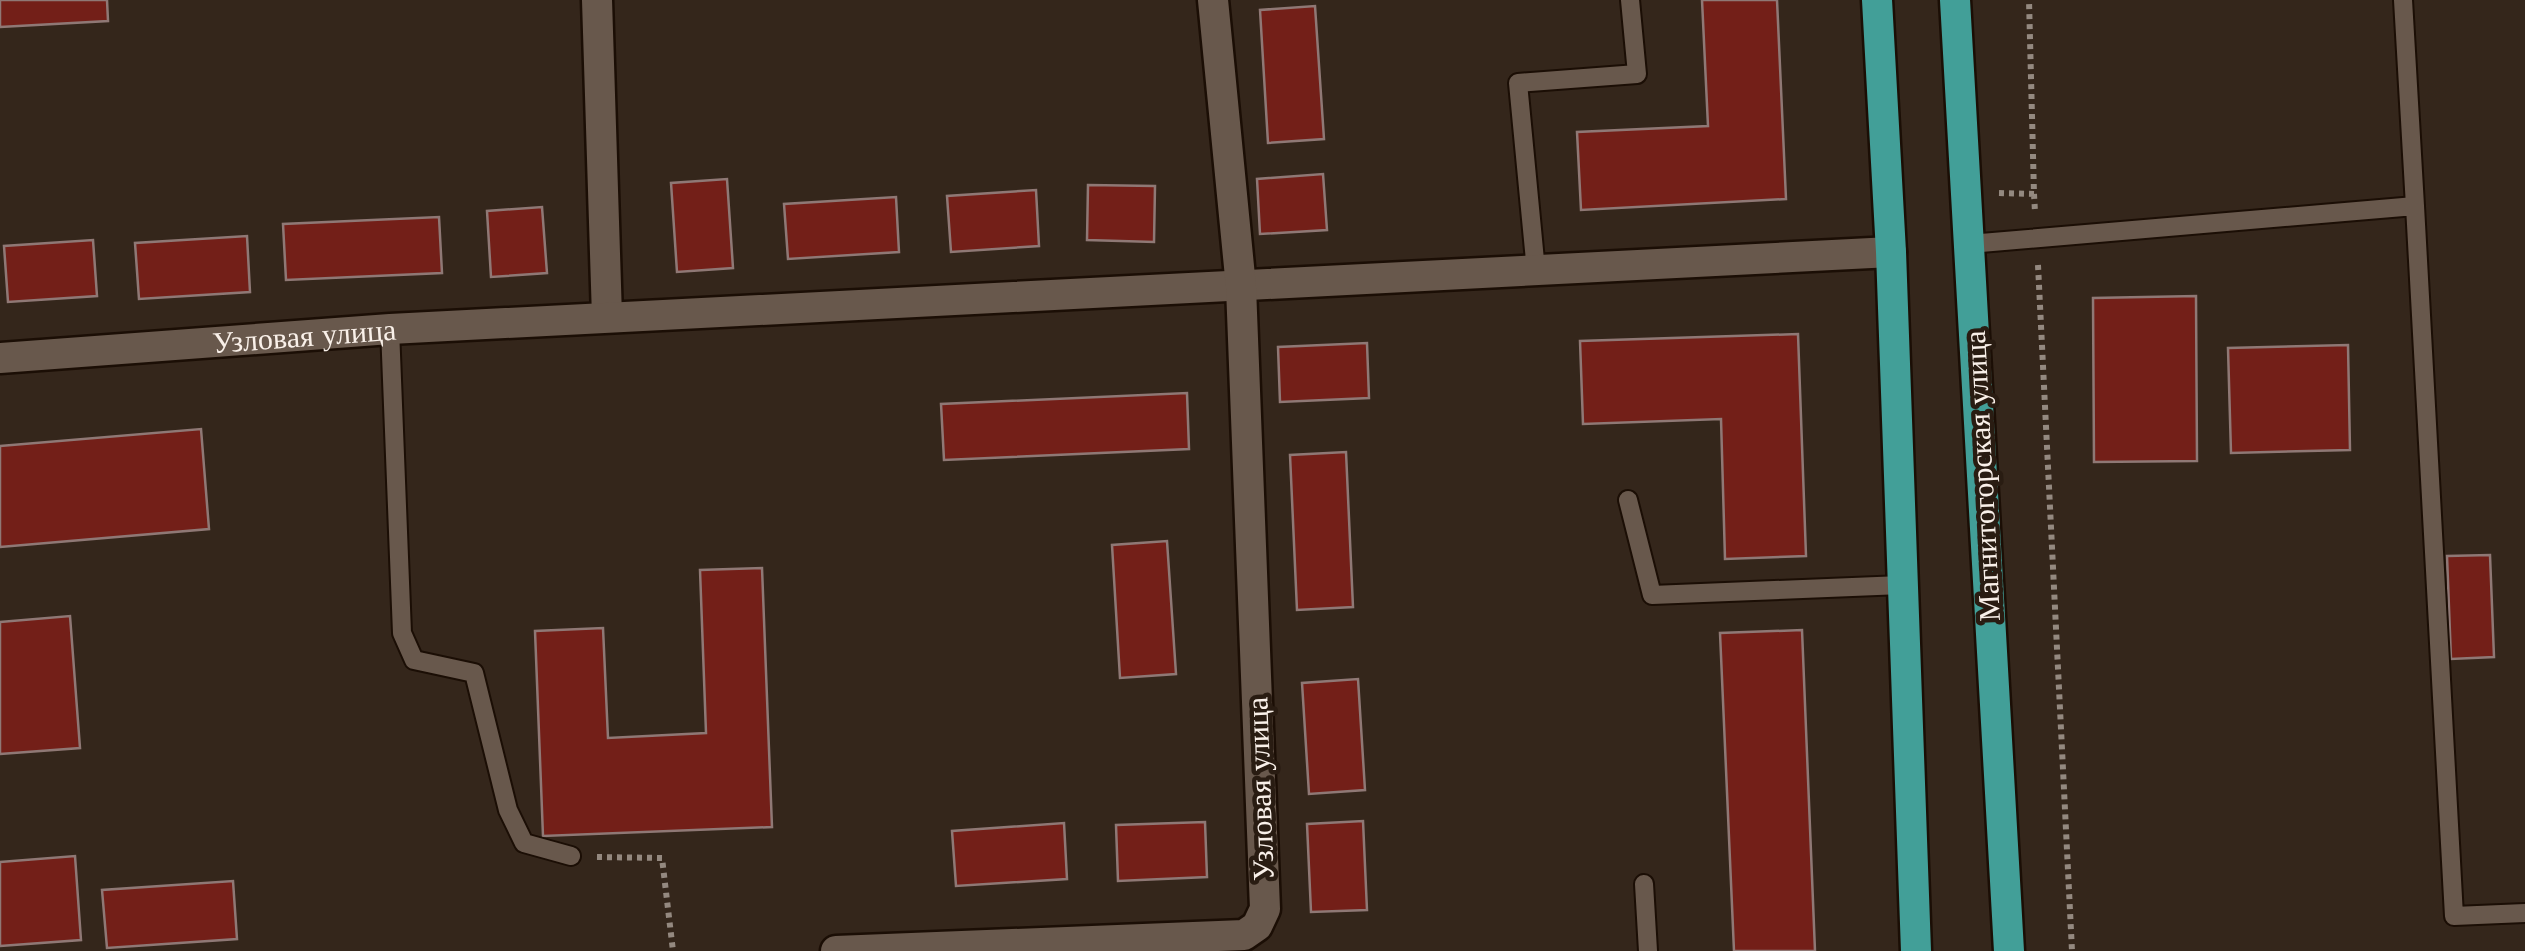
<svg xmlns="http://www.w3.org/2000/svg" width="2525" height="951" font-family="'Libre Baskerville',serif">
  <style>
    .building { fill: #731f18; stroke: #8f7875; stroke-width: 2.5 }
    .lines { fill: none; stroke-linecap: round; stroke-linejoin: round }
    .lane-casing { stroke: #1b0e05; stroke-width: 22 }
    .street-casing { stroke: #1b0e05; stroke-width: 35 }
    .primary-casing { stroke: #1b0e05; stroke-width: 35 }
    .path { stroke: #948980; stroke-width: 6; stroke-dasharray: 5 5; stroke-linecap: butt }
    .lane { stroke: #68584c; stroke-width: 18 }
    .street { stroke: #68584c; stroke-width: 30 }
    .primary { stroke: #429f98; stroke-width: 30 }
    .labels { text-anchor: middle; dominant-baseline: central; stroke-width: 9; stroke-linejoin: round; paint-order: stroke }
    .street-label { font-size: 30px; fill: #f9f0e9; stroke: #291c12 }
  </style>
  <rect width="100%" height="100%" fill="#34261b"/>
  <!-- building -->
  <path class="building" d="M0 0H107L108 21 0 27Z
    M1702 0H1777L1786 199 1581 210 1577 132 1708 126Z
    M1315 6 1324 139 1268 143 1260 10Z
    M1323 174 1327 230 1260 234 1257 179Z
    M727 179 733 268 677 272 671 183Z
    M1088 185 1155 186 1154 242 1087 240Z
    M1036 190 1039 246 951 252 947 196Z
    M896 197 899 252 788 259 784 204Z
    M542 207 547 273 491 277 487 211Z
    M439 217 442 273 286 280 283 224Z
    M247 236 250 292 139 299 135 243Z
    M93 240 97 296 8 302 4 246Z
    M2196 296 2197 461 2094 462 2093 298Z
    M1798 334 1806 556 1725 559 1721 419 1583 424 1580 341Z
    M1367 343 1369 398 1280 402 1278 347Z
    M2348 345 2350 450 2231 453 2228 348Z
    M1187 393 1189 449 944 460 941 404Z
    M201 429 209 529 0 547V446Z
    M1346 452 1353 607 1297 610 1290 455Z
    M1167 541 1176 674 1120 678 1112 545Z
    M2490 555 2494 657 2451 659 2447 556Z
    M762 568 772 827 543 836 535 631 603 628 608 738 706 733 700 570Z
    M70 616 80 748 0 754V622Z
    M1802 630 1815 951H1734L1720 633Z
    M1358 679 1365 790 1309 794 1302 683Z
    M1363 821 1367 910 1311 912 1307 824Z
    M1205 822 1207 877 1118 881 1116 825Z
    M1064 823 1067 879 956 886 952 831Z
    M75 856 81 940 0 946V862Z
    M233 881 237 939 107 948 102 890Z"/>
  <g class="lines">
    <defs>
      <path id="lane" d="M2403 0 2415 206
        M1969 244 2415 206 2454 916 2525 913
        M1536 271 1518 83 1637 74 1630 0
        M390 329 402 633 414 660 474 673 508 810 524 843 571 856
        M1628 500 1652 595 1902 585
        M1644 884 1648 951"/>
      <g id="street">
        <path d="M597 0 607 317"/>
        <path id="s1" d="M0 358 390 329 1891 252"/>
        <path d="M836 951 1244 935 1257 926 1265 909 1241 287 1213 0"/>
      </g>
      <path id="primary" d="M1877 0 1891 252 1916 951
        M1955 0 2009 951"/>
    </defs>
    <!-- lane casing -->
    <use href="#lane" class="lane-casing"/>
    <!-- street casing -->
    <use href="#street" class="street-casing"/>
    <!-- primary casing -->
    <use href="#primary" class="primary-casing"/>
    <!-- path -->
    <path class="path" d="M1999 193 2034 194 2029 0
      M2034 194 2035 212
      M2038 265 2072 951
      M597 857 662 858 673 951"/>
    <!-- lane -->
    <use href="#lane" class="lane"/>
    <!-- street -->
    <use href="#street" class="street"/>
    <!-- primary -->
    <use href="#primary" class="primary"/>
  </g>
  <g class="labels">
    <!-- street labels -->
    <g class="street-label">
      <text stroke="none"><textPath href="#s1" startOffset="305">Узловая улица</textPath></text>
      <text transform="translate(1982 476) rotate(-93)">Магнитогорская улица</text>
      <text transform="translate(1260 789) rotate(-92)">Узловая улица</text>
    </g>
  </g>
</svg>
